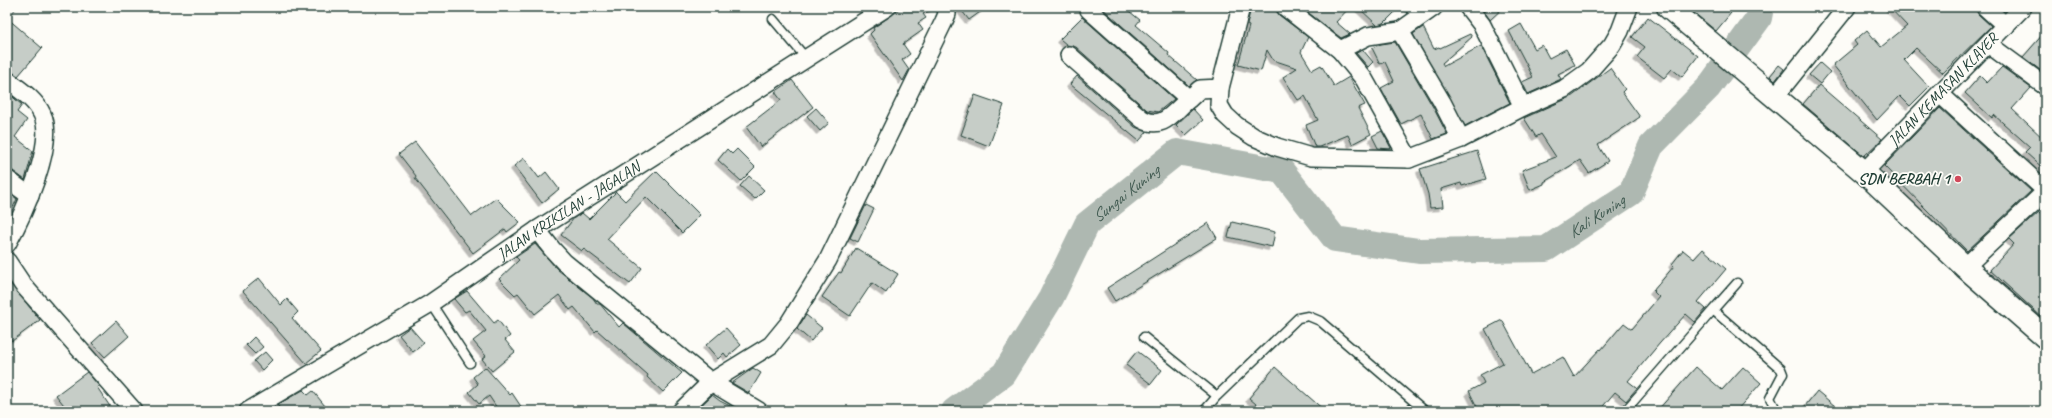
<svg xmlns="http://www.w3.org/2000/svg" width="2052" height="418" font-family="Caveat,sans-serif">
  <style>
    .green { fill: #dde0db; stroke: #7e8e88 }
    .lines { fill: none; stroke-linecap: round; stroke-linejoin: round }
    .river { stroke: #aeb8b1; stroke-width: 26 }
    .building { fill: #c6cdc7; stroke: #1f3d34; filter: url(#shadow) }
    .lane-casing { stroke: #1f3d34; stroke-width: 11 }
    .street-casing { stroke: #1f3d34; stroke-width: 20 }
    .secondary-casing { stroke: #1f3d34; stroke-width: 25 }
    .lane { stroke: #fdfcf7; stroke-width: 8 }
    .street { stroke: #fdfcf7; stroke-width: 17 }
    .secondary { stroke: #fdfcf7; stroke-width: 22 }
    .poi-dot { fill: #d1495b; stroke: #fdfcf7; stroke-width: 1.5 }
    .labels { text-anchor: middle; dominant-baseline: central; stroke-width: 3.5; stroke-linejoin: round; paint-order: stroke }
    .street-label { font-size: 16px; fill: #1f3d34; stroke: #fdfcf7 }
    .poi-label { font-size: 16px; font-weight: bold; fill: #1f3d34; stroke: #fdfcf7; text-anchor: end }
    .water-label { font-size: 17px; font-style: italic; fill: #435c53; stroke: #fdfcf7 }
  </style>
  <defs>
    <filter id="shadow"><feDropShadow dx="-3.5" dy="3.5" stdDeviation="0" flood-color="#0004"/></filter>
  </defs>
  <rect width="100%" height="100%" fill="#fdfcf7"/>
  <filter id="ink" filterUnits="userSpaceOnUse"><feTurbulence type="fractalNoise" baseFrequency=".025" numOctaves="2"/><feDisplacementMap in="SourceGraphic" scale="8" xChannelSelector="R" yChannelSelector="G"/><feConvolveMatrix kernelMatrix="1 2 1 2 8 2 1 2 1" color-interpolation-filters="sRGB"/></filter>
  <g filter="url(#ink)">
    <!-- green -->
    <path class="green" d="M7 7H17L9 18 7 16Z"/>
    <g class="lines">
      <!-- river -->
      <path class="river" id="s1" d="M954 411 1004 374 1051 298 1087 224 1177 152 1282 171 1335 239 1419 251 1546 249 1631 193 1651 146 1708 88 1759 18 1761 7"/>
    </g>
    <!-- building -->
    <path class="building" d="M901 7H935L923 14 926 18 918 23 923 30 903 44 910 54 902 60 909 70 903 81 870 34 874 30 873 28 892 15Z
      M959 7H987L969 20Z
      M1101 7H1124L1140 20 1136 25 1169 53 1168 55 1197 80 1189 86Z
      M1251 7H1275L1279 15 1308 37 1301 52 1312 70 1321 65 1334 86 1349 77 1365 105 1358 108 1371 134 1352 144 1348 135 1319 147H1315L1306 125 1318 120 1305 96 1298 100 1283 77 1297 68 1273 60 1267 50 1261 71 1238 65 1249 26 1247 25Z
      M1301 7H1350L1336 22 1350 34 1341 38Z
      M1358 7H1400L1384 23 1377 25Z
      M1481 7H1504L1490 20Z
      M1687 7H1724L1731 13 1716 31Z
      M1889 7H1975L1978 14 1991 26 1943 73 1916 48 1904 60 1929 87 1910 106 1900 96 1877 120 1833 65 1857 45 1854 41 1867 30 1881 47 1907 26Z
      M1082 17 1174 99 1158 112 1147 110 1076 47 1067 45 1060 39Z
      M1648 17 1698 56 1682 77 1672 69 1664 78 1637 57 1645 47 1632 37Z
      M7 18 42 48 18 76 7 70Z
      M1521 24 1535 49 1542 45 1549 58 1566 49 1575 65 1558 74 1561 79 1559 80 1528 94 1522 82 1533 77 1509 31Z
      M1423 27 1434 49 1439 47 1440 48 1470 34 1472 37 1442 63 1444 66 1481 46 1510 103 1465 126 1413 34Z
      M2045 32V72L2044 73 2023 57Z
      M1395 42 1433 107 1447 134 1433 139 1421 114 1401 124 1381 88 1394 81 1385 62 1380 64 1372 48 1381 44Z
      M1363 50 1373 62 1368 67 1356 53Z
      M1820 63 1830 72 1820 84 1809 75Z
      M1779 65 1784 69 1775 81 1770 76Z
      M2002 67 2031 88 2012 109 2045 140V170L2025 152 2030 147 1994 115 1992 118 1965 93 1980 76 1987 83Z
      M1610 68 1625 89 1622 92 1640 117 1598 145 1608 161 1589 173 1580 160 1544 182V184L1530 190 1522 170 1556 157 1541 134 1536 137 1524 118 1571 97Z
      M1077 76 1135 127 1147 132 1139 141 1070 84Z
      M792 80 813 107 761 147 746 127 781 100 775 92Z
      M1819 85 1882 139 1864 156 1803 104Z
      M7 92 22 105 17 112 27 120 15 137 33 151 25 180 13 171 7 169Z
      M975 95 1004 105 989 146 961 135Z
      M816 108 829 123 820 131 807 116Z
      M1940 108 2031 191 1967 251 1884 166Z
      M1193 109 1203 120 1186 135 1176 125Z
      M1382 131 1391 148 1390 149 1378 148 1372 136Z
      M415 142 472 216 496 198 520 222 507 232 505 229 473 253 415 178 416 176 399 154Z
      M727 149 732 154 737 149 755 167 741 181 718 160Z
      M1477 151 1486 179 1462 186 1461 183 1441 189 1443 207 1430 208 1428 194 1420 169Z
      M524 158 539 178 546 172 559 189 542 203 514 166Z
      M656 171 700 215 682 233 646 197 607 239 642 268 630 284 584 249 582 251 561 235 574 218 582 213 589 219 616 192 625 201Z
      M749 176 764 190 755 199 740 186Z
      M7 191 17 199 7 220Z
      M866 205 874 209 858 242 850 238Z
      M2039 212 2045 218V320L1990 270 2014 244 2009 239Z
      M1232 222 1275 232 1272 247 1228 237Z
      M1208 223 1217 238 1115 301 1107 288Z
      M535 244 557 269 593 298 597 304H600L619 327 623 323 682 373 663 392 647 377 648 375 597 330 595 332 574 307 570 310 559 295 535 314 518 293 515 295 499 279 519 260 516 257Z
      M856 248 898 274 886 293 872 283 850 316 822 297 839 272 841 273Z
      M1703 249 1726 269 1698 302 1706 309 1695 322 1686 314 1660 343 1628 381 1637 388 1626 401 1615 392 1599 411H1479L1469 391 1484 383 1480 375 1503 363 1485 329 1502 320 1531 374 1563 357 1574 377 1600 349 1601 350 1624 323 1632 329 1659 297 1653 291 1674 266 1672 264 1683 250 1694 259Z
      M259 278 281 305 287 299 298 312 292 318 321 351 306 363 243 291Z
      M7 279 40 320 12 341 7 334Z
      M467 291 494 323 498 320 510 336 505 340 515 352 492 371 482 359 486 356 473 341 486 331 469 310 465 312 454 299Z
      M806 315 822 328 811 341 797 329Z
      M116 321 129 336 105 357 92 343Z
      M410 327 424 343 413 352 399 335Z
      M726 328 741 345 727 357 724 353 718 359 706 345Z
      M254 337 263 347 255 354 246 345Z
      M1137 351 1162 370 1151 384 1126 365Z
      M265 352 272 360 262 370 254 361Z
      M485 367 510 395 512 393 524 411H499L489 396 479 404 469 392 478 384 473 377Z
      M1275 367 1325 411H1264L1249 398Z
      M1696 367 1722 390 1743 367 1761 383 1736 411H1657Z
      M753 368 761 373 749 393 732 383Z
      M87 372 99 386 97 387 113 411H74L71 406 67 409 56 395Z
      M303 390 308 395 313 391 329 411H283L277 405Z
      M1817 391 1841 411H1801Z
      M712 395 720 401 738 410 695 411Z"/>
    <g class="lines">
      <defs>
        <path id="lane" d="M1408 7 1419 17
          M773 19 806 58
          M431 303 470 363
          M1713 310 1737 283
          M1144 337 1217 396
          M1204 411 1217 396 1298 318 1308 316 1320 321 1425 411
          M1625 411 1713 310 1781 369 1783 374 1781 377 1770 398 1777 411"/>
        <g id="street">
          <path d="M1285 7 1340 50 1364 79 1409 159 1461 139 1523 107 1564 89 1589 71 1612 45 1620 31 1629 7"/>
          <path d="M1468 7 1482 25 1523 107"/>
          <path d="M1985 7 2006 26"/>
          <path d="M1089 10 1189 99 1200 89 1220 88 1241 7"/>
          <path d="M1400 31 1442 102 1461 139"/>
          <path d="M1988 44 2045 86"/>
          <path d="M1340 50 1368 36 1400 31 1434 7"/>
          <path d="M1069 55 1142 119C1163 131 1173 112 1189 99"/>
          <path d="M7 80C20 90 35 99 42 114 57 143 22 217 7 244"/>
          <path d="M1220 88 1219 105 1225 115 1237 126 1254 137 1277 147 1311 157 1409 159"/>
          <path d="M1940 94 2045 190"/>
          <path d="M1774 98 1847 7"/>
          <path id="s2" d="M1864 172 2023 7"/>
          <path d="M7 179 30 196"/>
          <path d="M537 230 552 249 564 262 711 382 681 411"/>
          <path d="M7 261 23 285 134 411"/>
          <path d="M1965 267 2045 192"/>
          <path id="s3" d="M248 411 431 303 537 230 887 7"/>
          <path d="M759 411 711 382 771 345 789 323 828 260 944 21 947 14 946 7"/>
        </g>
        <path id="secondary" d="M1668 7 1864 172 1965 267 2045 337"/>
      </defs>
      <!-- lane casing -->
      <use href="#lane" class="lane-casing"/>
      <!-- street casing -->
      <use href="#street" class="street-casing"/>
      <!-- secondary casing -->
      <use href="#secondary" class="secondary-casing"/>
      <!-- lane -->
      <use href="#lane" class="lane"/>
      <!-- street -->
      <use href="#street" class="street"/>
      <!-- secondary -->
      <use href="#secondary" class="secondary"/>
    </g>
  </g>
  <!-- markers -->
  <circle class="poi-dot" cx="1958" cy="179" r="4"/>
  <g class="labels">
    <!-- street labels -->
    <g class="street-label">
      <text stroke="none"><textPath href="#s2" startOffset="114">JALAN KEMASAN KLAYER</textPath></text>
      <text stroke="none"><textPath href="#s3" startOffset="378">JALAN KRIKILAN - JAGALAN</textPath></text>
    </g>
    <!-- poi labels -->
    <g class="poi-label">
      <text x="1950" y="179">SDN BERBAH 1</text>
    </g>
    <!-- water labels -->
    <g class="water-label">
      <text stroke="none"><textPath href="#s1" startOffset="283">Sungai Kuning</textPath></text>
      <text stroke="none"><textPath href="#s1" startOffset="814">Kali Kuning</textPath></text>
    </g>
  </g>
  <!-- margin -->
  <rect width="2052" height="418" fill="none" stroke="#fdfcf7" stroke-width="24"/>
  <rect x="12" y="12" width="2028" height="394" fill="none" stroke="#1f3d34" stroke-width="1.5" filter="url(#ink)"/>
</svg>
